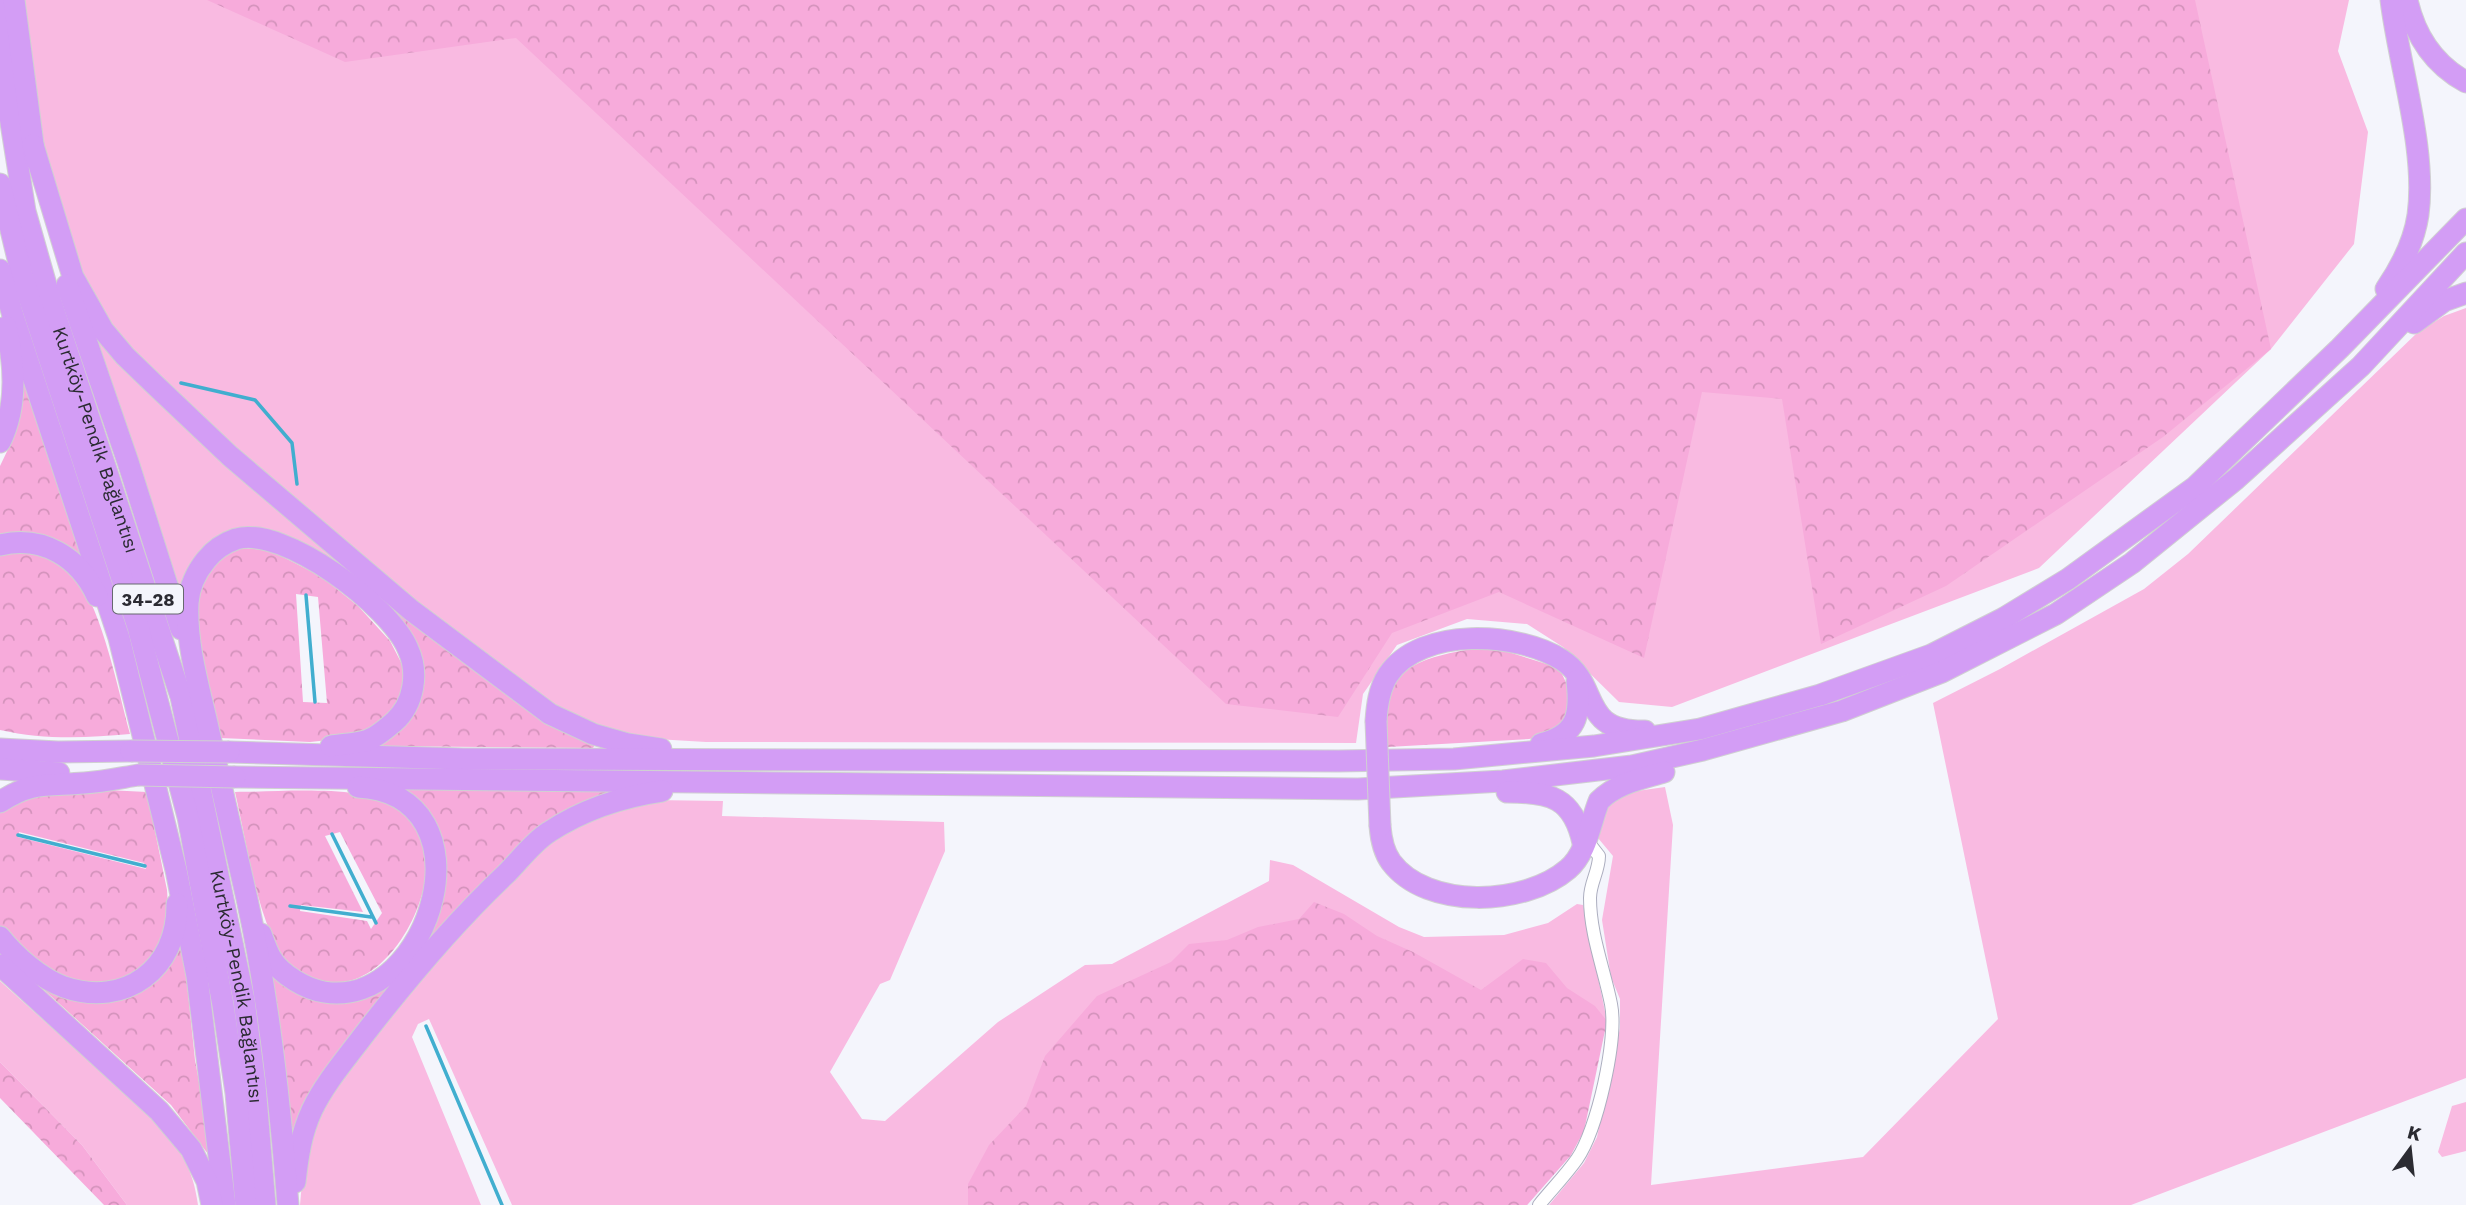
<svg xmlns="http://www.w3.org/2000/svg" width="2466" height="1205" font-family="'Work Sans',sans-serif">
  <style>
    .grass { fill: #f9bae1 }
    .forest { fill: url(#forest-crowns); fill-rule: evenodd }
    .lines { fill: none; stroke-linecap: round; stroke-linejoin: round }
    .stream { stroke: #41aecf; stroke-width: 3.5 }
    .street-casing { stroke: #acaebf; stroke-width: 14 }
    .highway-casing { stroke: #d0d0d2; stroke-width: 23 }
    .street { stroke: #fff; stroke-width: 12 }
    .highway { stroke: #d39df5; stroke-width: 21 }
    .highway-bridge-casing { stroke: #d0d0d2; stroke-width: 23; stroke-linecap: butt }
    .highway-bridge { stroke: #d39df5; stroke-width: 21 }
    .labels { text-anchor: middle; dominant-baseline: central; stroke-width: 5; stroke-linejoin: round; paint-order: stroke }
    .shield { fill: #f4f5fc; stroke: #67686f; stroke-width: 2 }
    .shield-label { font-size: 18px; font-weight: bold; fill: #2b2b32 }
    .street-label { font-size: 19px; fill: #2b2b32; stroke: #f4f5fc }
  </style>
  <defs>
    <pattern id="forest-crowns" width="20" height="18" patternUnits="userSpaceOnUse" patternTransform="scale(1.75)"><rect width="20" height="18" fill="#f7abdb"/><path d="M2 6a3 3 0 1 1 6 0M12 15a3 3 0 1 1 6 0" fill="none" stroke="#d493bc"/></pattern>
  </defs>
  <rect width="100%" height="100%" fill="#f4f5fc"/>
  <!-- grass -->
  <path class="grass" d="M24 0H2349L2338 51 2368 132 2354 244 2271 349 2039 568 1672 707 1619 702 1563 647 1527 624 1467 619 1397 645 1363 694 1356 743 706 742 639 738 605 731 543 701 466 644 227 443 129 348 101 314 71 256 51 183 38 115Z
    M83 307 355 571 351 574C319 555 288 529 249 529L179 598Z
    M2466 308V1078L2131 1205H1549L1584 1163 1597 1137 1620 1028V999L1611 977 1602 920 1613 856 1598 838 1607 807 1623 793 1665 787 1673 825 1651 1185 1863 1157 1998 1019 1933 703 2000 669 2144 589 2188 554 2418 332 2444 316Z
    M652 800 723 801 722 816 944 822 945 851 890 980 880 984 830 1072 862 1119 885 1121 998 1022 1085 965 1112 964 1269 881 1270 860 1293 865 1399 927 1424 937 1504 935 1548 923 1577 904 1583 905 1607 1021 1571 1155 1527 1205H512L429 1019 418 1024 412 1037 481 1205H300L305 1148 316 1115 404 996 519 869 580 820Z
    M0 981 160 1125C182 1154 193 1168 198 1205H127L82 1145 0 1062Z
    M2466 1102V1151L2442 1157 2438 1152 2452 1106Z"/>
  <!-- forest -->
  <path class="forest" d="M207 0H2195L2271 349 2163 437 1946 586 1821 644 1782 399 1702 392 1644 658 1499 592 1392 633 1338 717 1226 704 516 38 345 62Z
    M22 368 87 563 0 537V466L12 441Z
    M241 548 269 550 295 563 322 577 358 606 390 641 404 668V686L398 702 383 723 347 738 310 742 220 738 195 624 202 577 219 558ZM296 594 318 597 327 703 303 702Z
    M30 551C47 557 64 562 76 577 103 612 118 690 130 734 86 738 44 740 0 730V554Z
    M355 571 597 741 593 748 374 746 423 679 351 574Z
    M1482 647 1505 651 1553 666 1561 672 1572 695C1565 724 1560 734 1529 739L1388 747C1387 732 1383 718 1385 704 1392 659 1447 654 1482 647Z
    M394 788 616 790 447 925 289 1158 265 957 333 1001 355 1000 384 989 407 966 443 899 446 857 433 819Z
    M87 789 147 792 167 890 169 924 156 955 126 981 80 985 45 968 0 926V810L21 795ZM19 832 144 863 146 869 18 837Z
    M235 792C279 792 361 784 398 806 402 808 406 814 409 818 419 828 427 846 427 861 428 913 378 1002 315 979 303 975 288 967 280 956 276 951 274 943 272 937 253 892 246 840 235 792ZM340 832 382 913 371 929 367 921 300 911 301 905 363 912 325 836Z
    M1314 902 1344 914 1377 936 1413 952 1481 990 1523 959 1546 963 1567 988 1595 1006 1607 1021 1584 1131 1571 1155 1527 1205H968V1184L989 1145 1026 1106 1045 1056 1097 996 1171 962 1189 944 1227 940 1258 927 1299 919Z
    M182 935 195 1060 214 1162 171 1105 42 988 40 989 0 946 106 1001Z
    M0 1062 82 1145 127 1205H104L0 1098Z"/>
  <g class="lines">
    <!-- stream -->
    <path class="stream" d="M181 383 255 400 292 443 297 484
      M306 595 315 702
      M332 834 376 923
      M18 835 145 866
      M290 906 371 917
      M426 1026 502 1205"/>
    <defs>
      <path id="street" d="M1539 1205C1551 1190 1565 1176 1577 1159 1597 1130 1618 1039 1611 1004 1604 969 1590 934 1590 898 1590 883 1599 871 1599 856L1592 847 1583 843"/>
      <g id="highway">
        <path id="s1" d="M4 0 3 23 8 104 25 211 50 299 181 697 244 1000 255 1085 265 1205"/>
        <path d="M14 0 35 159"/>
        <path d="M2407 0C2415 36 2433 64 2466 82"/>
        <path d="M33 145 73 277 103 330 125 356 154 384 230 456 411 610 550 714 593 734 628 744 661 749"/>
        <path d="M0 184 22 276 138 627 188 817 223 1005 236 1093 246 1205"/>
        <path d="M0 270 13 316 119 638 176 870 197 976 225 1205"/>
        <path d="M67 285 128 462 181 629"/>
        <path d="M2386 289C2401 267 2414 242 2418 215 2427 150 2399 66 2391 0"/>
        <path d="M2414 323 2444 301 2466 293"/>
        <path d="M0 442C18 406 15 365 6 327"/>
        <path d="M0 545C43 535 79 557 97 596"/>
        <path d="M1376 721C1377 705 1379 689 1388 675 1421 626 1518 632 1562 660 1601 685 1578 732 1645 731"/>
        <path d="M1541 744C1577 735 1581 715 1577 681"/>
        <path d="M0 749 58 752 131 751"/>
        <path d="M229 752 463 759 1338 761 1454 759 1594 746 1700 729 1820 695 1931 655 2004 618 2068 579 2195 487 2340 348 2466 219"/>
        <path d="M0 769 59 773"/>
        <path d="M235 777 1358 789 1503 781 1632 766 1703 750 1842 711 1942 672 2056 614 2132 563 2236 479 2361 366 2466 253"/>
        <path d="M1507 792C1550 792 1573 797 1583 843"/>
        <path d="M0 802C32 781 47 786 84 783 102 782 120 778 138 775"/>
        <path d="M1380 826C1381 839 1383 851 1391 862 1427 910 1525 906 1568 869 1587 853 1590 823 1599 801 1617 783 1641 779 1664 772"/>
        <path d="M261 934C264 942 267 951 271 958 281 975 306 989 324 992 432 1010 494 794 358 787"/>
        <path d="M0 937C16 957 40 978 64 987 125 1008 178 969 177 904"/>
        <path d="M0 965 159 1111 191 1149 207 1181 212 1205"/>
        <path d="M295 1182C298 1156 301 1134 312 1110 325 1083 345 1060 363 1036 407 979 454 923 507 873 520 860 533 842 549 832 584 809 621 797 662 791"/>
        <path d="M288 1205C280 1103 269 1000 247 899 234 841 220 782 207 723 198 684 186 643 188 603 189 587 197 571 206 560 214 550 224 543 236 539 284 525 390 606 408 649 419 673 414 704 394 722 387 728 377 737 368 740 357 744 343 744 331 746"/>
      </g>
    </defs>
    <!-- street casing -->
    <use href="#street" class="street-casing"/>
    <!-- highway casing -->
    <use href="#highway" class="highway-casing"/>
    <!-- street -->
    <use href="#street" class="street"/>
    <!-- highway -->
    <use href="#highway" class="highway"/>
    <defs>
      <path id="highway-bridge" d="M1376 721 1380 826
        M131 751 229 752
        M138 775 235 777"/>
    </defs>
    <!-- highway-bridge casing -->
    <use href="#highway-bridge" class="highway-bridge-casing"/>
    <!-- highway-bridge -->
    <use href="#highway-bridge" class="highway-bridge"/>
  </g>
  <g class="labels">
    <!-- shield labels -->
    <rect class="shield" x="113" y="584.5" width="70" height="29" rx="5"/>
    <g class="shield-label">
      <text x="148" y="599">34-28</text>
    </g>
    <!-- street labels -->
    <g class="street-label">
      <text stroke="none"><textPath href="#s1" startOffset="452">Kurtköy-Pendik Bağlantısı</textPath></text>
      <text stroke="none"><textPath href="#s1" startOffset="1018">Kurtköy-Pendik Bağlantısı</textPath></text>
    </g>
  </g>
  <!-- north arrow -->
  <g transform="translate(2410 1149) rotate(15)" stroke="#f4f5fc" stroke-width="5" paint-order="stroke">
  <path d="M0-5L12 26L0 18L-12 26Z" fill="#2b2b32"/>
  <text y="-10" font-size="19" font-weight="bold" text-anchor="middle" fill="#2b2b32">K</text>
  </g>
</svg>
